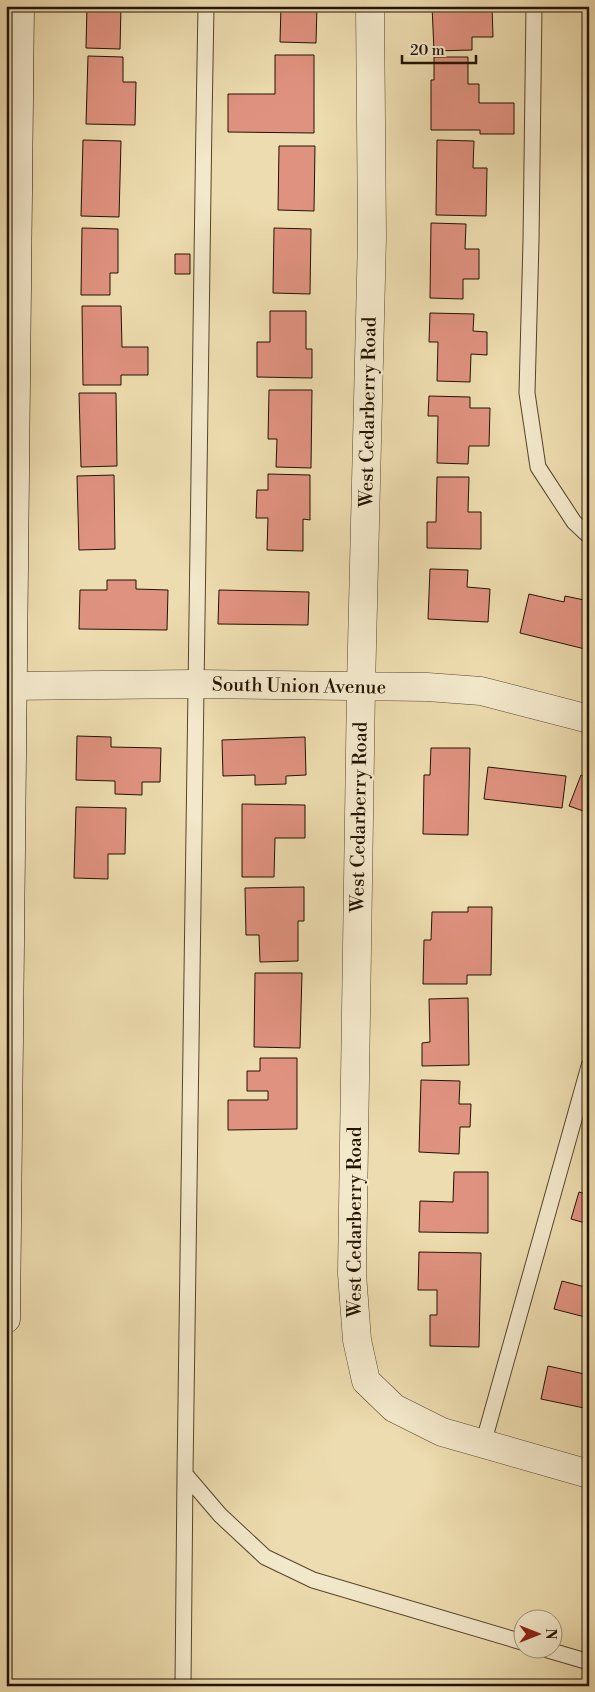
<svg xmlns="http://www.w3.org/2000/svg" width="595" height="1692" font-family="'Libre Bodoni',serif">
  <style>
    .building { fill: #e09280; stroke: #221300 }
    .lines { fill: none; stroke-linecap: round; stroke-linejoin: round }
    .lane-casing { stroke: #55452c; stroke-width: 17 }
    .street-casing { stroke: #55452c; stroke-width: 29 }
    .secondary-casing { stroke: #221300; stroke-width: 29 }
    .lane { stroke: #f3e8cb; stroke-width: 15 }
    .street { stroke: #f3e8cb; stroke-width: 28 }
    .secondary { stroke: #f3e8cb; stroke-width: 28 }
    .labels { text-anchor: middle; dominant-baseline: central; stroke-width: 5; stroke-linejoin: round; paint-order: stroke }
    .street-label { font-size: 19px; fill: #221300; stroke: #f3e8cb }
  </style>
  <rect width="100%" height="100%" fill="#eddcaf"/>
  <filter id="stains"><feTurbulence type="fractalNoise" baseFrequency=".004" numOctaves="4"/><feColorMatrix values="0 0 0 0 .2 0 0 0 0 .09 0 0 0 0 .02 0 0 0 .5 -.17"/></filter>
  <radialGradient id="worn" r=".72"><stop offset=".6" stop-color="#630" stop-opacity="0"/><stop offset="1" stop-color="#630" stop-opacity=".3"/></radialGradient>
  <!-- building -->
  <path class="building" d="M87 6H121L120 49 86 48Z
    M281 6H317L316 43 280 42Z
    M432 6H492L493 37H472V50L434 51Z
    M275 55H314V133L228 132V94H275Z
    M88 56 123 57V82H136L135 125 86 124Z
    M434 57H468V84H479V103H514V134H480V130H431V80H434Z
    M83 140 121 141 119 217 81 216Z
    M437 140 474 141 473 168H487L486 216 436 215Z
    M279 146H315L314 211 278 210Z
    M431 223 466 224 465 249H479V279H463V299L430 298Z
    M82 228 118 229V273H110V295H81Z
    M274 228 311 229 310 294 273 293Z
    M175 254H190V274H175Z
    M82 306H121L122 347H148V375H121V385H83Z
    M270 311H306V349H312V378L257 377V342H270Z
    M430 313 474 314 473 331 487 332V355L471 354 470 382 437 381 438 342H429Z
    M269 390H312L311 468 276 467 277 439H268Z
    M79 393H116L117 466 81 467Z
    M429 396 470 397V408H490L489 446H469L468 464 437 463 438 416H428Z
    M268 474 310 475V520L303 519V551L267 550 268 518H256L257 490H268Z
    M114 475 115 549 79 550 77 476Z
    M437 477H469L468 512H481V549L427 548V522H436Z
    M430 569 468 570 467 587 490 589 488 622 428 619Z
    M107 580H136V589L168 590 167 630 79 629 80 590H107Z
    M219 590 309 592 308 625 218 624Z
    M529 594 564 602 565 596 589 601V650L520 633Z
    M77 736 111 737V747L161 748 160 782H142V795L115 794V781L76 780Z
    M305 737 306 775 286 776V784L255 785V775L223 776 222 740Z
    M431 748H470L468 835 423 834 424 775H430Z
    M488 767 566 776 562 808 484 799Z
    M581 775 589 777V813L569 806Z
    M242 804 305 805V838H275L274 877H242Z
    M76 807 126 808 125 854H108V879L74 878Z
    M304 887V921H298V961L260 962 259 935H246L245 888Z
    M468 907H492L491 975H467V984H423L424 940H431L432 912H468Z
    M255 973H302L300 1048 254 1047Z
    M468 998 469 1065 422 1066V1043L430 1042 429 999Z
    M260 1058H297V1129L228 1130V1100H268V1091H247V1071H260Z
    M421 1080 460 1081 459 1104H471L470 1127H460L459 1154 419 1152Z
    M454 1172H488V1233L419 1232 420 1201 453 1202Z
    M579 1192 589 1195V1224L571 1219Z
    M419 1252 481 1253 479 1347 430 1346V1315H437V1290H418Z
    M562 1281 589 1288V1304L585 1317 554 1309Z
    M548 1366 589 1375V1409L541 1399Z"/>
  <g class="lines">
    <defs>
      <path id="lane" d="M206 6C197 495 195 984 185 1474L220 1515 265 1557 313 1580 522 1642
        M534 6 531 241 527 393 538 467 574 522 589 536
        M483 1444 589 1066
        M548 1650 589 1662
        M183 1686 185 1474"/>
      <path id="street" d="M370 6 372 237 361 687 352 1274 357 1340 366 1381 394 1408 442 1432 589 1474
        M6 686 197 684 427 687 481 691 589 719"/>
      <path id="secondary" d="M6 1319 20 6"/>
    </defs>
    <!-- lane casing -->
    <use href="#lane" class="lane-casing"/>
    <!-- street casing -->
    <use href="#street" class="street-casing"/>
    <!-- secondary casing -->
    <use href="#secondary" class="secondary-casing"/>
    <!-- lane -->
    <use href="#lane" class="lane"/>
    <!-- street -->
    <use href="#street" class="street"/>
    <!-- secondary -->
    <use href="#secondary" class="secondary"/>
  </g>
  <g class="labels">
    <!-- street labels -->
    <g class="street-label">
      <text transform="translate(368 412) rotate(-89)">West Cedarberry Road</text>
      <text transform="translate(299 686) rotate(1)">South Union Avenue</text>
      <text transform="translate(359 817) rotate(-89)">West Cedarberry Road</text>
      <text transform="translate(355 1222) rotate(-90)">West Cedarberry Road</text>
    </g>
  </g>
  <!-- margin -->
  <rect width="595" height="1692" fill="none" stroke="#eddcaf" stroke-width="25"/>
  <rect x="8" y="8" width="580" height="1677" fill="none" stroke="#221300" stroke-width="2.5"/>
  <rect x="12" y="12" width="570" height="1667" fill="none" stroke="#221300"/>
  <!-- north arrow -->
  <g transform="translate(538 1634) rotate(90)"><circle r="24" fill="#f3e8cb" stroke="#9f937a"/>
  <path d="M0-4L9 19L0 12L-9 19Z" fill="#8f2418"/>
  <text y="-8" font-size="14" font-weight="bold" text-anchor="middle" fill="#221300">N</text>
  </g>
  <!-- scale -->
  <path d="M402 55v8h74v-8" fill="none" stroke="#221300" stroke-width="2.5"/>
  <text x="410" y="55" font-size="15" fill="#221300" stroke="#f3e8cb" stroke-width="4" paint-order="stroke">20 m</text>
  <rect width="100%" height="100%" filter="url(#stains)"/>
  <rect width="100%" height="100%" fill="url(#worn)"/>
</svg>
